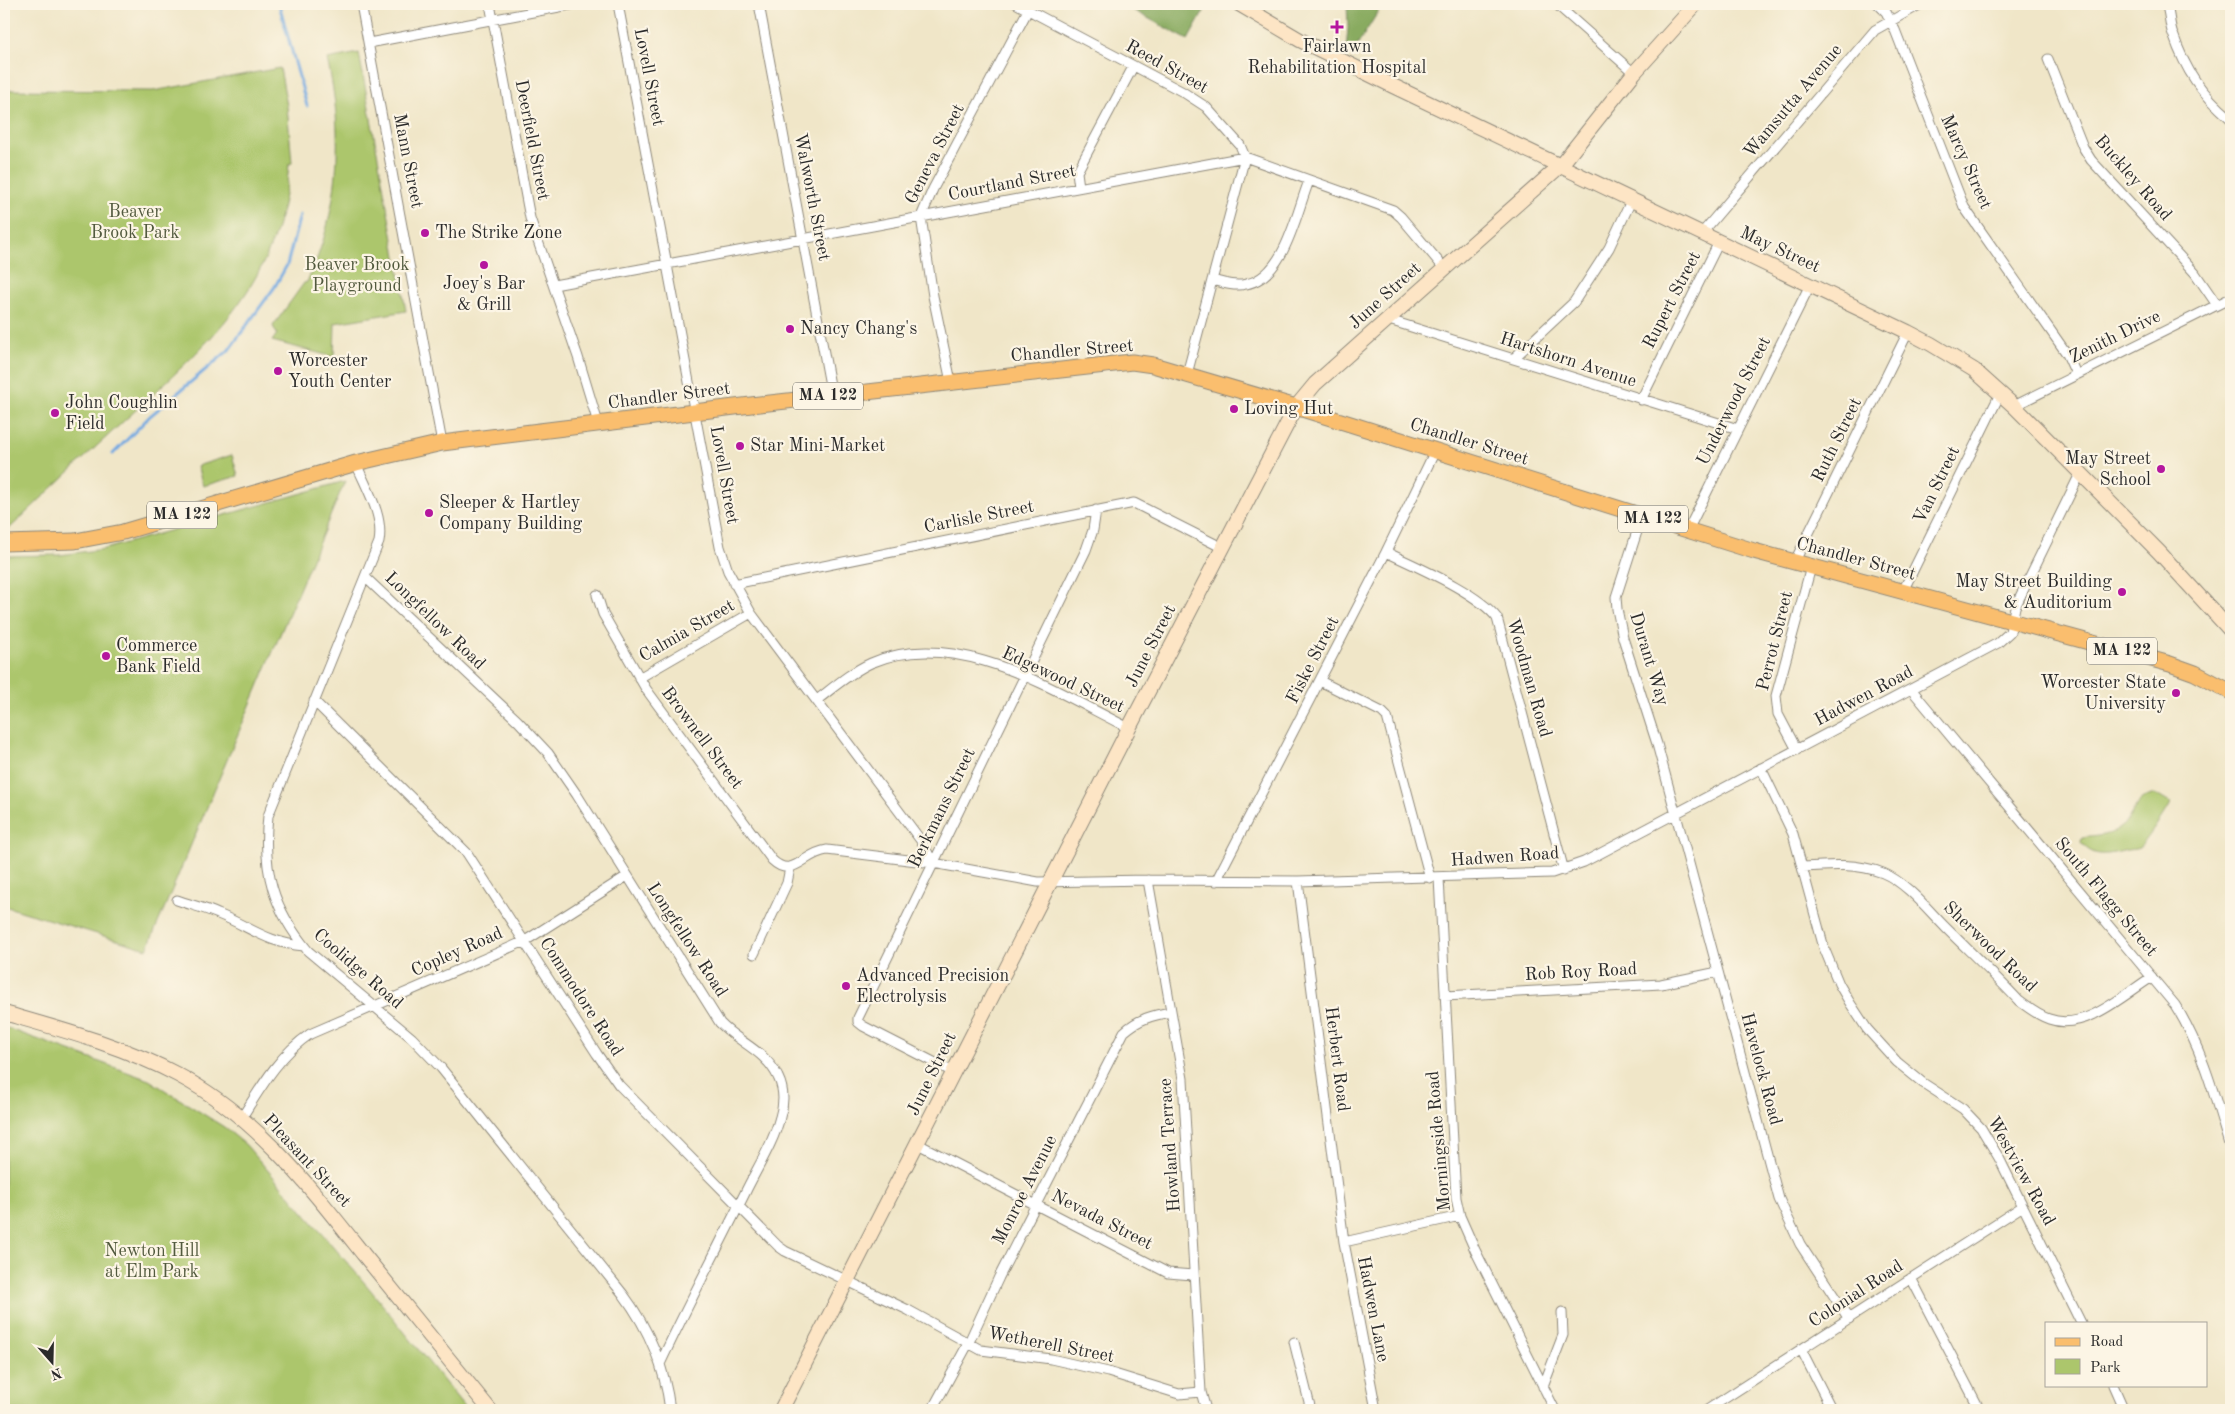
<svg xmlns="http://www.w3.org/2000/svg" width="2235" height="1414" font-family="'Old Standard TT',serif">
  <style>
    .green { fill: #acc66c; stroke: #6c784c }
    .forest { fill: #89ab60; stroke: #5a6b46 }
    .lines { fill: none; stroke-linecap: round; stroke-linejoin: round }
    .stream { stroke: #72a9e1; stroke-width: 3 }
    .street-casing { stroke: #8e887a; stroke-width: 11 }
    .secondary-casing { stroke: #8e887a; stroke-width: 16 }
    .primary-casing { stroke: #8e887a; stroke-width: 17 }
    .street { stroke: #fff; stroke-width: 9 }
    .secondary { stroke: #fde5c5; stroke-width: 14 }
    .primary { stroke: #fabe6e; stroke-width: 15 }
    .poi-dot { fill: #b5179e; stroke: #fcf5e5; stroke-width: 2 }
    .labels { text-anchor: middle; dominant-baseline: central; stroke-width: 4.5; stroke-linejoin: round; paint-order: stroke }
    .shield { fill: #fcf5e5; stroke: #6a6863; stroke-width: 1 }
    .shield-label { font-size: 16px; font-weight: bold; fill: #2b2b2b }
    .poi-label { font-size: 18px; fill: #2b2b2b; stroke: #fcf5e5; text-anchor: start }
    .street-label { font-size: 18px; fill: #2b2b2b; stroke: #fcf5e5 }
    .park-label { font-size: 18px; fill: #525a3e; stroke: #fcf5e5 }
  </style>
  <rect width="100%" height="100%" fill="#fcf5e5"/>
  <filter id="ink" filterUnits="userSpaceOnUse"><feTurbulence type="fractalNoise" baseFrequency=".02" numOctaves="2"/><feDisplacementMap in="SourceGraphic" scale="10" xChannelSelector="R" yChannelSelector="G"/><feConvolveMatrix kernelMatrix="1 2 1 2 8 2 1 2 1" color-interpolation-filters="sRGB"/></filter>
  <filter id="wash" filterUnits="userSpaceOnUse"><feTurbulence type="fractalNoise" baseFrequency=".0096" numOctaves="4" result="noise"/><feDisplacementMap in="SourceGraphic" scale="20" xChannelSelector="R" yChannelSelector="G"/><feGaussianBlur stdDeviation="1.12" result="paint"/><feColorMatrix in="noise" values="0 0 0 0 0 0 0 0 0 0 0 0 0 0 0 0 0 1.4 0 .05"/><feComposite in="paint" operator="in"/></filter>
  <g filter="url(#wash)">
    <rect width="100%" height="100%" fill="#f0e6c8"/>
    <!-- green -->
    <path class="green" d="M359 53 406 311 335 323 334 357 272 341 277 334 273 326 304 283 307 282C340 212 345 134 327 59Z
      M280 68 287 106 292 163 289 164C279 282 217 335 136 410 93 449 51 489 9 529H6L4 504V90L153 91Z
      M232 455 238 476 203 486 197 466Z
      M345 481 147 949 4 906V556L60 555 105 549Z
      M2155 794 2170 803C2169 807 2143 846 2139 848 2135 850 2128 849 2123 851 2107 855 2092 858 2081 842L2082 838C2096 836 2111 836 2122 826 2136 813 2132 800 2155 794Z
      M4 1027 149 1080 224 1127 246 1145 369 1288 467 1410H4Z"/>
    <!-- forest -->
    <path class="forest" d="M1122 4H1208L1188 40Z
      M1347 4H1383L1352 54 1346 50 1348 28Z"/>
    <g class="lines">
      <!-- stream -->
      <path class="stream" d="M279 4 307 106
        M113 454 150 416 228 351 274 288 287 265 300 215"/>
    </g>
  </g>
  <g filter="url(#ink)">
    <g class="lines">
      <defs>
        <path id="street" d="M361 4 442 443
          M490 4 530 218 578 357 598 423
          M618 4 720 547 728 571 751 613 922 842 933 863
          M759 4 832 396
          M1017 4 1183 92 1206 107 1240 145 1245 157 1187 374
          M1556 4 1634 73
          M1878 4 1886 12 1895 30 1964 207 2067 354 2076 374
          M2166 4C2170 13 2169 24 2173 34 2186 72 2201 93 2231 119
          M369 43 575 4
          M2048 59 2083 147 2091 160 2195 273 2217 305
          M1079 187 1077 172 1133 67
          M1702 233 1875 30 1921 4
          M1212 280C1223 283 1235 287 1246 284 1285 277 1296 213 1309 181
          M554 285 1245 157 1393 210 1401 217 1444 268
          M1389 320 1738 429
          M1513 359 1574 302 1609 248 1632 199
          M951 382 933 296 921 217 933 189 1028 10
          M1641 400 1719 242
          M2014 406 2231 298
          M356 463C366 488 384 515 379 542L268 816C262 871 273 909 308 951L412 1038 441 1068 623 1294C649 1329 665 1367 670 1410
          M1642 516 1616 597 1617 609 1623 638 1657 744 1779 1199 1800 1244 1849 1319
          M1688 530 1810 285
          M1386 552C1417 567 1477 592 1497 618L1564 871
          M1794 563 1908 332
          M366 578 518 721 548 753 577 795 720 1023C739 1043 766 1051 778 1077 784 1089 784 1104 780 1117 773 1144 757 1168 745 1193 717 1250 687 1306 660 1364
          M734 584 1134 503 1223 548
          M1903 591 2000 394
          M597 595 603 614 646 689 772 860C793 880 803 853 827 850L933 863 1038 882 1148 880 1298 881 1552 873 1584 862 1998 643 2010 632 2015 607 2080 474
          M639 678 751 613
          M1320 681 1382 712 1387 717 1430 878
          M1911 689 2175 1005C2203 1049 2216 1101 2231 1151
          M817 700C834 687 851 672 871 663 957 626 1054 691 1129 728
          M314 701 467 853 597 1054 619 1085 778 1246 785 1251 908 1310 981 1350 1051 1359 1108 1372 1179 1394 1201 1392
          M1797 750 1778 714 1776 696 1811 567
          M1761 768 1793 834 1824 948 1839 984 1850 1003 1867 1029 1897 1062 1923 1083 1963 1109 1981 1128 1999 1158 2081 1323
          M1803 867C1829 865 1858 863 1883 873 1907 883 1927 909 1946 928 1970 952 1996 976 2019 1001 2029 1008 2037 1015 2049 1019 2085 1032 2123 995 2152 977
          M1439 878 1456 1198 1460 1216 1475 1250 1555 1410
          M1148 880 1183 1079 1201 1392 1206 1410
          M1216 881 1386 552 1435 451
          M1298 881 1344 1242
          M177 900C191 905 205 908 218 914 251 927 266 943 304 946
          M754 954 787 883 790 868
          M1445 996 1661 984 1718 972
          M953 1072 863 1026 858 1022V1018L1086 550 1093 530 1096 510
          M241 1119C261 1087 279 1055 310 1034L525 941 627 876
          M918 1144 1168 1273 1193 1275
          M1911 1278 1980 1410
          M1294 1342 1311 1410
          M1801 1349 1832 1410
          M2113 1385 2124 1410
          M1543 1387 1563 1335 1562 1312
          M932 1410 969 1342 999 1277 1124 1032C1138 1019 1153 1015 1171 1012
          M1376 1410 1344 1242 1460 1216
          M1707 1410 2023 1206"/>
        <path id="secondary" d="M1239 4 1300 40 1393 86 1908 332 1931 344 1974 370 2014 406 2159 552 2231 631
          M4 1013C63 1030 123 1046 178 1075 256 1116 310 1187 364 1255 406 1306 448 1358 490 1410
          M781 1410 1129 728 1296 407 1315 384 1561 165 1634 73 1696 4"/>
        <path id="primary" d="M4 543 75 541 123 532 356 463 442 443 751 405 1132 362 1153 365 1296 407 1754 551 2170 664 2195 673 2231 692"/>
      </defs>
      <!-- street casing -->
      <use href="#street" class="street-casing"/>
      <!-- secondary casing -->
      <use href="#secondary" class="secondary-casing"/>
      <!-- primary casing -->
      <use href="#primary" class="primary-casing"/>
      <!-- street -->
      <use href="#street" class="street"/>
      <!-- secondary -->
      <use href="#secondary" class="secondary"/>
      <!-- primary -->
      <use href="#primary" class="primary"/>
    </g>
  </g>
  <!-- markers -->
  <g class="poi-dot">
    <path d="M1334.5 19.5h5v5h5v5h-5v5h-5v-5h-5v-5h5z"/>
    <circle cx="425" cy="233" r="5"/>
    <circle cx="484" cy="265" r="5"/>
    <circle cx="790" cy="329" r="5"/>
    <circle cx="278" cy="371" r="5"/>
    <circle cx="1234" cy="409" r="5"/>
    <circle cx="55" cy="413" r="5"/>
    <circle cx="740" cy="446" r="5"/>
    <circle cx="2161" cy="469" r="5"/>
    <circle cx="429" cy="513" r="5"/>
    <circle cx="2122" cy="592" r="5"/>
    <circle cx="106" cy="656" r="5"/>
    <circle cx="2176" cy="693" r="5"/>
    <circle cx="846" cy="986" r="5"/>
  </g>
  <g class="labels">
    <!-- shield labels -->
    <g class="shield">
      <rect x="793" y="382.5" width="70" height="27" rx="4"/>
      <rect x="147" y="501.5" width="70" height="27" rx="4"/>
      <rect x="1618" y="505.5" width="70" height="27" rx="4"/>
      <rect x="2087" y="637.5" width="70" height="27" rx="4"/>
    </g>
    <g class="shield-label">
      <text x="828" y="396">MA 122</text>
      <text x="182" y="515">MA 122</text>
      <text x="1653" y="519">MA 122</text>
      <text x="2122" y="651">MA 122</text>
    </g>
    <!-- poi labels -->
    <g class="poi-label">
      <text x="1337" y="47" text-anchor="middle">Fairlawn<tspan x="1337" dy="21">Rehabilitation Hospital</tspan></text>
      <text x="435" y="233">The Strike Zone</text>
      <text x="484" y="284" text-anchor="middle">Joey's Bar<tspan x="484" dy="21">&amp; Grill</tspan></text>
      <text x="800" y="329">Nancy Chang's</text>
      <text x="288" y="361">Worcester<tspan x="288" dy="21">Youth Center</tspan></text>
      <text x="65" y="403">John Coughlin<tspan x="65" dy="21">Field</tspan></text>
      <text x="1244" y="409">Loving Hut</text>
      <text x="750" y="446">Star Mini-Market</text>
      <text x="2151" y="459" text-anchor="end">May Street<tspan x="2151" dy="21">School</tspan></text>
      <text x="439" y="503">Sleeper &amp; Hartley<tspan x="439" dy="21">Company Building</tspan></text>
      <text x="2112" y="582" text-anchor="end">May Street Building<tspan x="2112" dy="21">&amp; Auditorium</tspan></text>
      <text x="116" y="646">Commerce<tspan x="116" dy="21">Bank Field</tspan></text>
      <text x="2166" y="683" text-anchor="end">Worcester State<tspan x="2166" dy="21">University</tspan></text>
      <text x="856" y="976">Advanced Precision<tspan x="856" dy="21">Electrolysis</tspan></text>
    </g>
    <!-- street labels -->
    <g class="street-label">
      <text transform="translate(1167 67) rotate(29)">Reed Street</text>
      <text transform="translate(649 77) rotate(79)">Lovell Street</text>
      <text transform="translate(1793 101) rotate(-50)">Wamsutta Avenue</text>
      <text transform="translate(532 140) rotate(79)">Deerfield Street</text>
      <text transform="translate(935 154) rotate(-63)">Geneva Street</text>
      <text transform="translate(408 161) rotate(79)">Mann Street</text>
      <text transform="translate(1966 162) rotate(66)">Marcy Street</text>
      <text transform="translate(2133 178) rotate(49)">Buckley Road</text>
      <text transform="translate(1012 183) rotate(-11)">Courtland Street</text>
      <text transform="translate(812 197) rotate(79)">Walworth Street</text>
      <text transform="translate(1780 250) rotate(25)">May Street</text>
      <text transform="translate(1385 296) rotate(-42)">June Street</text>
      <text transform="translate(1672 300) rotate(-63)">Rupert Street</text>
      <text transform="translate(2115 337) rotate(-26)">Zenith Drive</text>
      <text transform="translate(1072 351) rotate(-5)">Chandler Street</text>
      <text transform="translate(1568 360) rotate(18)">Hartshorn Avenue</text>
      <text transform="translate(669 396) rotate(-7)">Chandler Street</text>
      <text transform="translate(1734 401) rotate(-63)">Underwood Street</text>
      <text transform="translate(1837 440) rotate(-64)">Ruth Street</text>
      <text transform="translate(1469 442) rotate(17)">Chandler Street</text>
      <text transform="translate(724 475) rotate(80)">Lovell Street</text>
      <text transform="translate(1937 485) rotate(-64)">Van Street</text>
      <text transform="translate(979 517) rotate(-11)">Carlisle Street</text>
      <text transform="translate(1856 559) rotate(15)">Chandler Street</text>
      <text transform="translate(435 621) rotate(44)">Longfellow Road</text>
      <text transform="translate(687 631) rotate(-30)">Calmia Street</text>
      <text transform="translate(1775 641) rotate(-76)">Perrot Street</text>
      <text transform="translate(1151 646) rotate(-63)">June Street</text>
      <text transform="translate(1649 659) rotate(73)">Durant Way</text>
      <text transform="translate(1313 660) rotate(-63)">Fiske Street</text>
      <text transform="translate(1529 678) rotate(74)">Woodman Road</text>
      <text transform="translate(1063 680) rotate(25)">Edgewood Street</text>
      <text transform="translate(1864 696) rotate(-28)">Hadwen Road</text>
      <text transform="translate(702 738) rotate(53)">Brownell Street</text>
      <text transform="translate(942 808) rotate(-64)">Berkmans Street</text>
      <text transform="translate(1505 857) rotate(-4)">Hadwen Road</text>
      <text transform="translate(2106 897) rotate(50)">South Flagg Street</text>
      <text transform="translate(687 940) rotate(57)">Longfellow Road</text>
      <text transform="translate(1990 947) rotate(44)">Sherwood Road</text>
      <text transform="translate(457 952) rotate(-24)">Copley Road</text>
      <text transform="translate(358 969) rotate(41)">Coolidge Road</text>
      <text transform="translate(1581 972) rotate(-3)">Rob Roy Road</text>
      <text transform="translate(581 997) rotate(57)">Commodore Road</text>
      <text transform="translate(1337 1059) rotate(83)">Herbert Road</text>
      <text transform="translate(1761 1069) rotate(75)">Havelock Road</text>
      <text transform="translate(932 1074) rotate(-64)">June Street</text>
      <text transform="translate(1439 1141) rotate(-95)">Morningside Road</text>
      <text transform="translate(1170 1145) rotate(-94)">Howland Terrace</text>
      <text transform="translate(307 1161) rotate(47)">Pleasant Street</text>
      <text transform="translate(2021 1171) rotate(61)">Westview Road</text>
      <text transform="translate(1025 1190) rotate(-63)">Monroe Avenue</text>
      <text transform="translate(1102 1220) rotate(27)">Nevada Street</text>
      <text transform="translate(1856 1294) rotate(-33)">Colonial Road</text>
      <text transform="translate(1373 1309) rotate(79)">Hadwen Lane</text>
      <text transform="translate(1051 1345) rotate(11)">Wetherell Street</text>
    </g>
    <!-- park labels -->
    <g class="park-label">
      <text x="135" y="212">Beaver<tspan x="135" dy="21">Brook Park</tspan></text>
      <text x="357" y="265">Beaver Brook<tspan x="357" dy="21">Playground</tspan></text>
      <text x="152" y="1251">Newton Hill<tspan x="152" dy="21">at Elm Park</tspan></text>
    </g>
  </g>
  <!-- margin -->
  <rect width="2235" height="1414" fill="none" stroke="#fcf5e5" stroke-width="20"/>
  <!-- legend -->
  <rect x="2045" y="1322" width="162" height="65" fill="#fcf5e5" stroke="#a8a49b"/>
  <rect x="2055" y="1338" width="25" height="8" fill="#fabe6e" stroke="#a8a49b"/>
  <text x="2090" y="1346" font-size="15" fill="#2b2b2b">Road</text>
  <rect x="2055" y="1359" width="25" height="15" fill="#acc66c" stroke="#a8a49b"/>
  <text x="2090" y="1372" font-size="15" fill="#2b2b2b">Park</text>
  <!-- north arrow -->
  <g transform="translate(52 1362) rotate(160)" stroke="#fcf5e5" stroke-width="4" paint-order="stroke">
  <path d="M0-4L9 19L0 12L-9 19Z" fill="#2b2b2b"/>
  <text y="-8" font-size="14" font-weight="bold" text-anchor="middle" fill="#2b2b2b">N</text>
  </g>
</svg>
